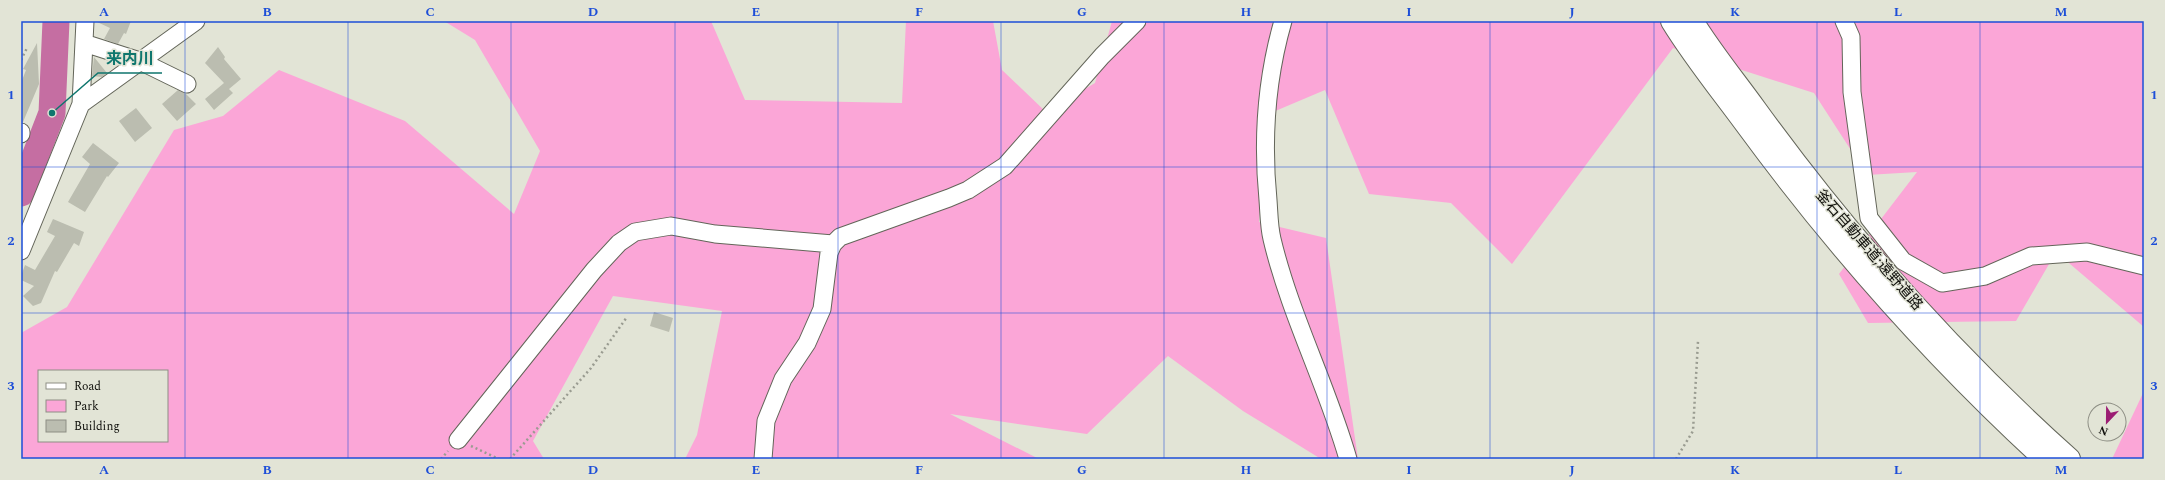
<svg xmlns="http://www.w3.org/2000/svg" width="2165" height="480" font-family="Spectral,'Noto Sans JP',serif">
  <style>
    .green { fill: #fba6d7; fill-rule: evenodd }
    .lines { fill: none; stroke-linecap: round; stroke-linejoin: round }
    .river { stroke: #c56ea2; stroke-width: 27 }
    .building { fill: #bbbdb0 }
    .minor-casing { stroke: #636559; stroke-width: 19 }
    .highway-casing { stroke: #636559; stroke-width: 24 }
    .path { stroke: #9a9c91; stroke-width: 2.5; stroke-dasharray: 2 3; stroke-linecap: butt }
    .minor { stroke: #fff; stroke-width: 17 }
    .highway { stroke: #fff; stroke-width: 22 }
    .grid { fill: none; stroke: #1d4ed8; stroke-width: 1; stroke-opacity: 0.55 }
    .labels { text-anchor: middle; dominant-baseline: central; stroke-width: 3; stroke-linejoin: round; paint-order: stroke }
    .street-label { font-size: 15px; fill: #0e0e0a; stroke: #e2e4d6 }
    .leader { fill: none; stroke: #0f766e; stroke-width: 1.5 }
    .callout-dot { fill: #0f766e; stroke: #e2e4d6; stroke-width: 1.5 }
    .callout-label { font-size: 16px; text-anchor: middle; font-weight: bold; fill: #0f766e; stroke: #e2e4d6; stroke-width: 3; stroke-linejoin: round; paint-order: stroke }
    .neatline { fill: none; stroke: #1d4ed8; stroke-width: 1.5 }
    .grid-label { font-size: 13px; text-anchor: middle; font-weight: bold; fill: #1d4ed8 }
  </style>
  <rect width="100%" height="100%" fill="#e2e4d6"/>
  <!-- green -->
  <path class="green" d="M444 21H711L745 100 902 103 906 21H993L1002 70 1046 112 1095 83 1112 21H2144V327L2056 252 2016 321 1868 323 1839 274 1917 172 1867 175 1814 93 1673 48 1512 264 1451 203 1369 194 1325 90 1266 115 1259 222 1326 238 1358 459H1321L1243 411 1168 356 1087 434 950 414 1039 459H685L697 435 722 311 613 296 533 441 544 459H21V333L67 307 174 130 223 116 279 70 405 121 514 214 540 151 475 40ZM39 371H167V441H39Z
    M2144 391V459H2112Z"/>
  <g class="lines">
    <!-- river -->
    <path class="river" d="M21 193 52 113 56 21"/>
  </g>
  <!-- building -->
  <path class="building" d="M95 21H131L126 34 124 33 118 44 104 39 110 28Z
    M37 43 39 84 23 122H21V83L26 70 23 69Z
    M218 47 225 57 224 59 241 79 229 89 233 93 214 110 205 99 224 83 205 63Z
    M94 57 107 73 102 77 92 76Z
    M178 90 186 94 196 104 177 121 162 104Z
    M136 108 152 128 135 142 119 121Z
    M93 143 119 163 108 177 107 176 85 212 68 202 90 164 82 157Z
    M53 219 84 232 79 246 74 243 57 272 55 271 41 303 33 306 23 296 34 286 21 280V276L25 265 35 270 55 236 47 232Z
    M654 312 673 318 669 332 650 326Z"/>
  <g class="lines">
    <defs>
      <path id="minor" d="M1283 21C1266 80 1262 139 1268 200 1269 213 1269 227 1272 239 1290 315 1327 385 1348 459
        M1844 21 1851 37 1852 92 1869 218 1903 261 1942 283 1985 276 2031 256 2087 252 2144 266
        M84 43 140 61 187 84
        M81 104 196 21
        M21 132V134
        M21 251 81 104 85 21
        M458 440 594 270 619 243 635 232 671 226 715 234 833 244
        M763 459 766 421 783 379 807 343 822 309 829 253 833 244 840 237 949 198 968 190 1005 166 1102 56 1137 21"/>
      <path id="highway" d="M1672 21C1694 57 1721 90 1746 124 1834 244 1935 358 2045 459
        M1692 21C1711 52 1734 80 1755 109 1847 236 1953 355 2069 459"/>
    </defs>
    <!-- minor casing -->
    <use href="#minor" class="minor-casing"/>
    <!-- highway casing -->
    <use href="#highway" class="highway-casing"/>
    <!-- path -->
    <path class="path" d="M21 60 27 48
      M471 446 499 459
      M441 459 448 451
      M510 459 591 368 627 317
      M1676 459 1693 431 1698 341"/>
    <!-- minor -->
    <use href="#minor" class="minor"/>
    <!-- highway -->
    <use href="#highway" class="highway"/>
  </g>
  <!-- grid -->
  <path class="grid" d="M185 21V459M348 21V459M511 21V459M675 21V459M838 21V459M1001 21V459M1164 21V459M1327 21V459M1490 21V459M1654 21V459M1817 21V459M1980 21V459M21 167H2144M21 313H2144"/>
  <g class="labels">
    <!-- street labels -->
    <g class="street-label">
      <text transform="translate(1869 250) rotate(49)">釜石自動車道;遠野道路</text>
    </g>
  </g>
  <!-- callouts -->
  <path class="leader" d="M52 113L98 73H162"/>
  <circle class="callout-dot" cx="52" cy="113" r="4"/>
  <g class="callout-label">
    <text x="130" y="64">来内川</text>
  </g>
  <!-- border -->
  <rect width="2165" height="480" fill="none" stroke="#e2e4d6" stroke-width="44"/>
  <!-- legend -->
  <rect x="38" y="370" width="130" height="72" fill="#e2e4d6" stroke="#8d8e84"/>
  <rect x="46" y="383" width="20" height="6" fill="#ffffff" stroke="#8d8e84"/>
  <text x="74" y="390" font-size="12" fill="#0e0e0a">Road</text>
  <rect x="46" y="400" width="20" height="12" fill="#fba6d7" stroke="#8d8e84"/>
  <text x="74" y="410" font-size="12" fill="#0e0e0a">Park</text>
  <rect x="46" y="420" width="20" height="12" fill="#bbbdb0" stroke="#8d8e84"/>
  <text x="74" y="430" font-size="12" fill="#0e0e0a">Building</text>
  <!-- north arrow -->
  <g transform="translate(2107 422) rotate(202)"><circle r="19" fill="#e2e4d6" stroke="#8d8e84"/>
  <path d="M0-3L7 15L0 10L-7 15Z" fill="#9b1d73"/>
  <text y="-6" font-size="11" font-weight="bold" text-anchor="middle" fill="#0e0e0a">N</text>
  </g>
  <rect x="22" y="22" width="2121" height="436" class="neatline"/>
  <g class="grid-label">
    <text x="104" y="16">A</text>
    <text x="267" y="16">B</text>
    <text x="430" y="16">C</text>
    <text x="593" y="16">D</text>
    <text x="756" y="16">E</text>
    <text x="919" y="16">F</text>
    <text x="1082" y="16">G</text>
    <text x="1246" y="16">H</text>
    <text x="1409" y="16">I</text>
    <text x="1572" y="16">J</text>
    <text x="1735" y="16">K</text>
    <text x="1898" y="16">L</text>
    <text x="2061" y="16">M</text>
    <text x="11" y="99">1</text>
    <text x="2154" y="99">1</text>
    <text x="11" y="245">2</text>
    <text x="2154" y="245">2</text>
    <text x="11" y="390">3</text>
    <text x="2154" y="390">3</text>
    <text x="104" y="474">A</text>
    <text x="267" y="474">B</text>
    <text x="430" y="474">C</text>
    <text x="593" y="474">D</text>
    <text x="756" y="474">E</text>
    <text x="919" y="474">F</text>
    <text x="1082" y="474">G</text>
    <text x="1246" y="474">H</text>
    <text x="1409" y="474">I</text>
    <text x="1572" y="474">J</text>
    <text x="1735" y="474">K</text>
    <text x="1898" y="474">L</text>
    <text x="2061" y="474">M</text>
  </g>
</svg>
